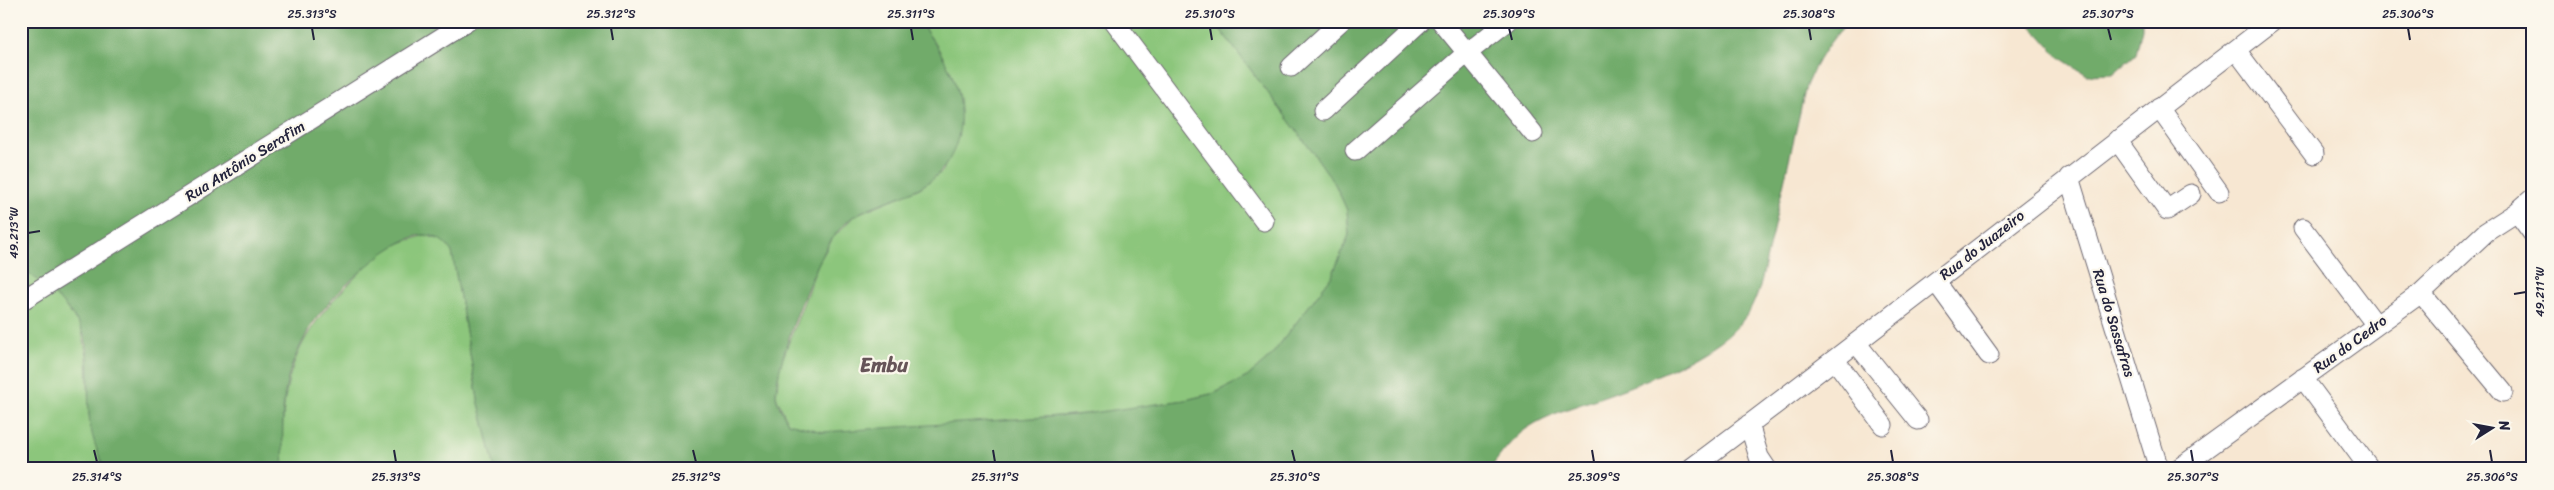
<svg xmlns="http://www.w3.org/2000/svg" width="2554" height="490" font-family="Sriracha,sans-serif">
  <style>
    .green { fill: #8cc67b; stroke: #57745b }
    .forest { fill: #71ab6b; stroke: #4a6653 }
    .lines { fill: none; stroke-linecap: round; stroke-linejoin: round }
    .street-casing { stroke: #6d6770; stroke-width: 21 }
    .street { stroke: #fff; stroke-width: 19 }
    .ticks { fill: none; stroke: #22223b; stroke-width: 2 }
    .labels { text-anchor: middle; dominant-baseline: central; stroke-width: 4.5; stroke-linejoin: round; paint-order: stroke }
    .street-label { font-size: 15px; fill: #22223b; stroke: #fbf7ec }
    .district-label { font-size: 20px; font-weight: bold; fill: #665458; stroke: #fbf7ec }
    .neatline { fill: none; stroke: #22223b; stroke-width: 2 }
    .ticks-label { font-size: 12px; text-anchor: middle; fill: #22223b }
  </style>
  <rect width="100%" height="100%" fill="#fbf7ec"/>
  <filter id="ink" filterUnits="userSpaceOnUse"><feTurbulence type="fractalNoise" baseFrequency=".02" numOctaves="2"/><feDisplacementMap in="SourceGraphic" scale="10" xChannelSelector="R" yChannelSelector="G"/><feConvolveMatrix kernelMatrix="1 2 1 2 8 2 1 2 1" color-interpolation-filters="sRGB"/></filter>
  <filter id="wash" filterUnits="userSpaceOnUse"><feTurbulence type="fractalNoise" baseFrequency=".0096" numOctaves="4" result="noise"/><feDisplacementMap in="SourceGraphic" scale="20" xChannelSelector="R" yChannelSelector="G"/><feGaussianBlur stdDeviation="1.12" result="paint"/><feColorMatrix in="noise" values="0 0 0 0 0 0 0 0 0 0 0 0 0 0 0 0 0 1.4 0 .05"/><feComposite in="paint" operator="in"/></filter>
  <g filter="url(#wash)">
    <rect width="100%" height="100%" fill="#f7e7d2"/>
    <!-- green -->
    <path class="green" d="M919 21H1214L1317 158 1335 184 1347 210 1349 235 1332 276 1270 357 1247 377 1215 393 1185 400 1109 412 863 431 823 432 788 423 776 396 780 366 818 264 833 238 855 215 920 188 943 171 960 126 959 98 951 72 937 46Z
      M425 235 444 241 452 252 478 399 495 469H284C278 390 290 343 347 286 360 272 375 256 392 247 402 241 414 239 425 235Z
      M21 267 55 293 81 327 87 355 89 415 105 469H21Z"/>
    <!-- forest -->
    <path class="forest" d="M21 21H919C930 37 943 54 951 73 969 115 962 165 919 188 899 199 876 203 856 215 848 219 838 231 832 239 814 264 775 365 776 395 777 404 784 415 788 423L823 432 1077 415 1185 400 1215 393 1247 377 1270 357 1332 276 1349 235 1347 210 1335 184 1317 158 1214 21H1849C1829 41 1817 60 1806 86L1760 287C1756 296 1753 307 1747 315 1720 353 1642 383 1599 398 1574 407 1548 414 1526 429 1512 439 1500 455 1490 469H495L478 399 452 252C446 243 437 235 424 235 389 237 327 300 309 329 304 339 298 350 294 360 280 393 282 433 284 469H105C97 452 90 433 89 414 87 389 93 349 80 326 66 302 43 284 21 267Z
      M2027 21H2142V29L2136 54 2113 74 2087 75 2058 56Z"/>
  </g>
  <g filter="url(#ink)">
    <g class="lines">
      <defs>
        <path id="street" d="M1114 21 1264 221
          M1441 21 1533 133
          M2236 50 2314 154
          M1291 67 1341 21
          M2159 108 2219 192
          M1323 111 1421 21
          M2117 140 2167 210 2191 194
          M1355 151 1467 53 1508 21
          M2069 177 2159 469
          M2517 212 2533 234
          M2303 228 2376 325
          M1936 282 1989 355
          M2421 293 2503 392
          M21 301 468 21
          M1857 344 1918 420
          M1835 360 1883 425
          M2303 378 2370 469
          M1749 424 1759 457 1767 469
          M1690 469C1886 322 2079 170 2273 21
          M2178 469 2421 293 2486 232 2517 212 2533 198"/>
      </defs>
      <!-- street casing -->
      <use href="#street" class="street-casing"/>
      <!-- street -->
      <use href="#street" class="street"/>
    </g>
  </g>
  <!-- ticks -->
  <path class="ticks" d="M312 28 314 40M611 28 613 40M911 28 913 40M1210 28 1212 40M1509 28 1512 40M1809 28 1811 40M2108 28 2111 40M2408 28 2410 40M28 233 40 231M2514 294 2526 292M94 450 97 462M394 450 396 462M693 450 696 462M993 450 995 462M1292 450 1295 462M1592 450 1594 462M1891 450 1893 462M2191 450 2193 462M2490 450 2492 462"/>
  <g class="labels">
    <!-- street labels -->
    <g class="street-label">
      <text transform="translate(245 161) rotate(-32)">Rua Antônio Serafim</text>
      <text transform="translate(1982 245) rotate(-38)">Rua do Juazeiro</text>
      <text transform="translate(2114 323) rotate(73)">Rua do Sassafras</text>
      <text transform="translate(2350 344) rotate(-36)">Rua do Cedro</text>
    </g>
    <!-- district labels -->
    <g class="district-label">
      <text x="884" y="365">Embu</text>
    </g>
  </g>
  <!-- margin -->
  <rect width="2554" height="490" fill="none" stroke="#fbf7ec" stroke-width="55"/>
  <!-- north arrow -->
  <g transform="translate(2492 428) rotate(79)" stroke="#fbf7ec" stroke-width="4" paint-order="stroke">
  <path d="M0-4L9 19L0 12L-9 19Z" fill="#22223b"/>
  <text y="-8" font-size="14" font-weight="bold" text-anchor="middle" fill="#22223b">N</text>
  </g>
  <rect x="28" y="28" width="2498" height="434" class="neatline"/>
  <g class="ticks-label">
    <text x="312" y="18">25.313°S</text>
    <text x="611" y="18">25.312°S</text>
    <text x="911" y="18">25.311°S</text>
    <text x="1210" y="18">25.310°S</text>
    <text x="1509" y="18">25.309°S</text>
    <text x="1809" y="18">25.308°S</text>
    <text x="2108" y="18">25.307°S</text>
    <text x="2408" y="18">25.306°S</text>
    <text transform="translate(14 233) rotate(-90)" y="4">49.213°W</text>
    <text transform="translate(2540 292) rotate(-90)" y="4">49.211°W</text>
    <text x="97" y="481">25.314°S</text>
    <text x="396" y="481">25.313°S</text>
    <text x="696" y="481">25.312°S</text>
    <text x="995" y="481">25.311°S</text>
    <text x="1295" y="481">25.310°S</text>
    <text x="1594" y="481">25.309°S</text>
    <text x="1893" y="481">25.308°S</text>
    <text x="2193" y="481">25.307°S</text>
    <text x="2492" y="481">25.306°S</text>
  </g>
</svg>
